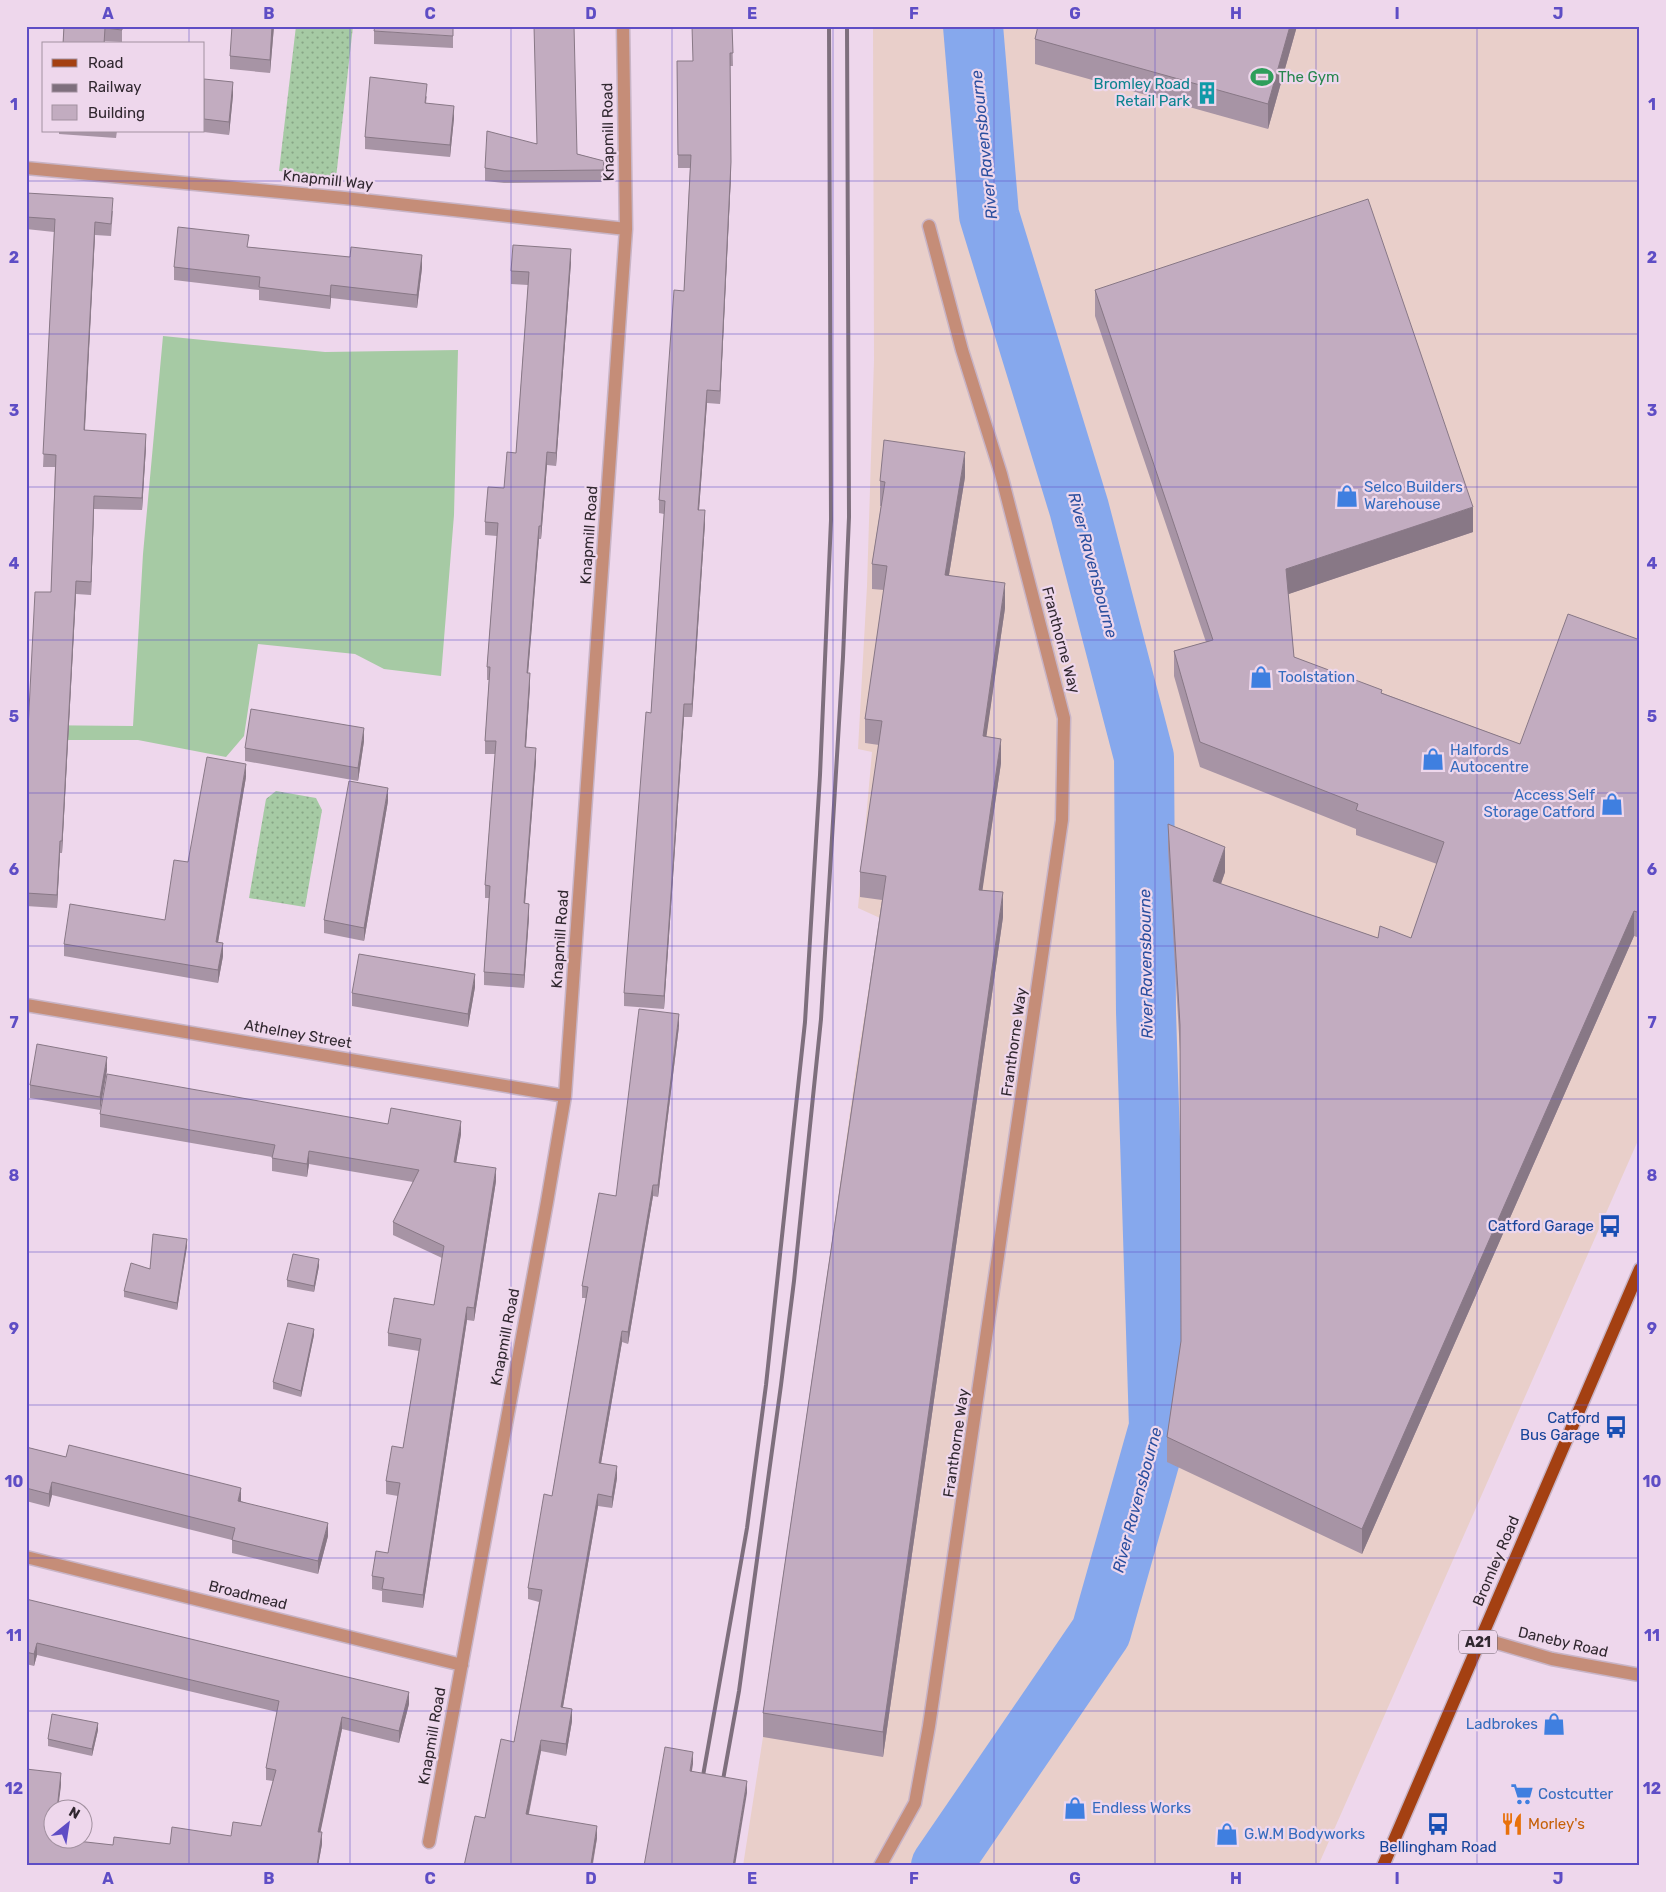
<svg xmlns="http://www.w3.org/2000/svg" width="1666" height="1892" font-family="Rubik,sans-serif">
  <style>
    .industrial { fill: #e9cfca }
    .grass { fill: url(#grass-dots) }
    .garden { fill: #a6caa4 }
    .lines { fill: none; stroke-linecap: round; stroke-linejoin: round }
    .river { stroke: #86a8ed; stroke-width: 60 }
    .street-casing { stroke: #c8b4c6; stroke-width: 15 }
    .primary-casing { stroke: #c8b4c6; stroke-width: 15 }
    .street { stroke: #c58d78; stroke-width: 12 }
    .primary { stroke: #a44012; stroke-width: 12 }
    .rail { stroke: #7e6f7d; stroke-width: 4 }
    .wall { fill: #a794a5 }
    .shaded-wall { fill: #887886 }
    .building { fill: #c2acc0; stroke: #887886 }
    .grid { fill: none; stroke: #5e4dc5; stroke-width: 1; stroke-opacity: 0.55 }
    .labels { text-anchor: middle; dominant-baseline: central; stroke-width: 4.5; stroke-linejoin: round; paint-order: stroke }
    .shield { fill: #eed7ec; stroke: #695c68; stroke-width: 1 }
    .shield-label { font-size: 14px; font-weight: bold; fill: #30272f }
    .leisure-label { font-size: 15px; fill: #27864d; stroke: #eed7ec; text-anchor: start }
    .culture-label { font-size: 15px; fill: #0d838f; stroke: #eed7ec; text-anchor: end }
    .street-label { font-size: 15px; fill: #30272f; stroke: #eed7ec }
    .shop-label { font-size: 15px; fill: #366cbe; stroke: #eed7ec; text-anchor: start }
    .transit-label { font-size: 15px; fill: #164399; stroke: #eed7ec; text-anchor: end }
    .food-label { font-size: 15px; fill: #c56008; stroke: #eed7ec; text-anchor: start }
    .water-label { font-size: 16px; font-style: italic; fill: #2a4e9f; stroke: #eed7ec }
    .neatline { fill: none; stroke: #5e4dc5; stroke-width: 2 }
    .grid-label { font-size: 16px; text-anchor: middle; font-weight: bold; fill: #5e4dc5 }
  </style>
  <defs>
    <pattern id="grass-dots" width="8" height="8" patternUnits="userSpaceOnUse" patternTransform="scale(1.25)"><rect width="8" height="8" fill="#a6caa4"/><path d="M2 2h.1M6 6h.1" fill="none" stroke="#88a486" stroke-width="1.8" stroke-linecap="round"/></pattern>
  </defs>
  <rect width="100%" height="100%" fill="#eed7ec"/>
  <!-- industrial -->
  <path class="industrial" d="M873 26H1640V1136L1318 1866H743L763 1737 857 1062 880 918 858 908 872 752 858 749 867 586 874 360Z"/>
  <!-- grass -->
  <path class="grass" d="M296 26H353L336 178 279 171Z
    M276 791 316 798 322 810 305 907 249 898 266 799Z"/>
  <!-- garden -->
  <path class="garden" d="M163 336 325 352 458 350 454 515 441 676 384 669 355 654 258 644 244 736 226 757 138 740H26V725L133 726 143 554Z"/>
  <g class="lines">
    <!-- river -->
    <path class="river" d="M941 1866 1101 1632 1159 1427 1146 1012 1144 757 1079 508 989 215 973 26"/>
    <defs>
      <path id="street" d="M26 168 344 198 626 229
        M26 1005 565 1096
        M26 1557 462 1665
        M1480 1638 1552 1659 1640 1675
        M429 1842 547 1202 565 1096 626 229 623 26
        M880 1866 915 1803 929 1726 1062 820 1064 718 1001 474 962 350 929 226"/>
      <path id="primary" d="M1383 1866 1640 1269"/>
    </defs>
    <!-- street casing -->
    <use href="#street" class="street-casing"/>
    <!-- primary casing -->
    <use href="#primary" class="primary-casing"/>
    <!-- street -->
    <use href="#street" class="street"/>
    <!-- primary -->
    <use href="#primary" class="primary"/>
    <!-- rail -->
    <path class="rail" d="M701 1787 747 1528 766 1385 805 1022 820 775 831 520 829 26
      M721 1791 739 1691 781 1385 794 1281 821 1019 843 657 849 517 847 26"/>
  </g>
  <!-- wall -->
  <path class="wall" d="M64 26H122V42L105 41V44H63Z
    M274 26 270 73 230 69V56Z
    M732 26 733 66H730L731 175 720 404 707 403 699 510 705 523 692 717H684L664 1009 624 1006V993L651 713 664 514 659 513V500L684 291 690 168H678L677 61H693Z
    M1297 26 1268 129 1035 64V39Z
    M374 31 453 36V48L374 44Z
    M204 79 233 95 229 135 195 131H204Z
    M427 96 426 103 454 118 450 157 365 149V137Z
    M59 131H117L116 138 59 134Z
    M536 143 604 161 603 182 504 183 485 181V168Z
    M26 193 113 211 111 236 95 235 85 430 146 447 142 510 94 509 91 595 76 594 62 853H60L57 908 26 906V769L51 592 55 467H43L54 232 26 229Z
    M249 247 422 268 417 308 331 298 330 309 259 300V290L174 280V267Z
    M571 262 556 466 547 465 541 539H539L528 673 530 686 526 747 536 761 525 903 529 917 524 988 484 985V972L489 898H485V885L495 754H485V741L489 680H487V667L497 536 485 535V522L504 488 516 453 528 285 511 284V271Z
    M1095 290 1473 532 1288 594 1294 657 1382 693 1520 744 1640 640V938L1634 936 1362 1554 1167 1462V1437L1181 1342 1180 1051 1168 849V824L1225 872 1221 884 1378 938H1411L1437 864 1356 835V829L1200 767 1174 676V651L1206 642 1095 316Z
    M965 477 949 575 1005 608 986 736 1001 763 982 890 1003 917 883 1757 763 1737V1713L882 900 860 897V872L879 745 865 743V719L884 590 872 589V564L881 506H880V481Z
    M364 741 358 781 245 761V748Z
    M246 777 218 942 223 956 218 983 64 956V944L165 920 188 862Z
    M388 801 364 941 324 933V920Z
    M475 987 468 1027 352 1006V993Z
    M679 1026 658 1197 653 1196 628 1344 622 1342 601 1463 617 1478 612 1508 598 1506 563 1707 572 1721 566 1756 541 1751 529 1814 597 1838 593 1864 464 1866 485 1818 514 1742 539 1602 528 1599V1588L552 1496 586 1298H582V1286Z
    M107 1070 100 1110 30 1098V1085Z
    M100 1114 388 1124 461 1134 456 1162 496 1181 474 1321 467 1320 423 1608 382 1602V1591L372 1589V1576L388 1553 398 1496 386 1494V1481L403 1448 419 1351 388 1346V1333L434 1305 442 1258 393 1235V1222L413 1182 309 1164 307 1177 272 1171V1157L100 1127Z
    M187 1246 177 1310 124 1297V1291L150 1269Z
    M319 1266 314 1292 287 1287V1280Z
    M314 1335 301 1397 273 1389V1382Z
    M26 1447 241 1501 328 1536 318 1574 232 1553V1540L52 1495 49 1507 26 1501Z
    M26 1599 409 1704 399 1743 342 1729 320 1832 322 1844 318 1866H26L61 1785 52 1840 113 1845 170 1844 231 1836 261 1826 273 1781 266 1780V1768L277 1712 37 1655 34 1666 26 1664Z
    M98 1730 92 1756 48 1746V1739Z"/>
  <!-- shaded-wall -->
  <path class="shaded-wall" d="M272 26H274L270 73V60Z
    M1290 26H1297L1268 129V104Z
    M233 82V95L229 135V122Z
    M454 106V118L450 157V145Z
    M604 161V173L603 182V170Z
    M731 162V175L720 404V391Z
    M95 222V235L84 443V430Z
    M571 249V262L556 466V453Z
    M422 255V268L417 308V295Z
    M331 285V298L330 309V296Z
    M707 390V403L698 523V510Z
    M146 434V447L142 510V498Z
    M547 452V465L541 539V526Z
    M965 452V477L945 599V575Z
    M94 496V509L91 595V582Z
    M1473 507V532L1286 595V569Z
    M705 510V523L692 717V704Z
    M539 526V539L527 686V673Z
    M76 581V594L62 853V841Z
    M1005 583V608L983 760V736Z
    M530 673V686L525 760V747Z
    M684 704V717L664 1009V996Z
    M364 728V741L358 781V768Z
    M1001 739V763L979 914V890Z
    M536 748V761L524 916V903Z
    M246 764V777L216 954V942Z
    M388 788V801L364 941V928Z
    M60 841V853L57 908V895Z
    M1225 847V872L1213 906V881Z
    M1003 892V917L883 1757V1732Z
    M529 904V917L524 988V975Z
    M1634 911V936L1362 1554V1529Z
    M223 943V956L218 983V970Z
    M475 974V987L468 1027V1014Z
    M679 1014V1026L658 1197V1185Z
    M107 1057V1070L100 1110V1097Z
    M461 1121V1134L454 1175V1162Z
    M309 1151V1164L307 1177V1164Z
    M496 1168V1181L474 1321V1308Z
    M653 1185V1196L628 1344V1332Z
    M187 1239V1246L177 1310V1303Z
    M319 1259V1266L314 1292V1286Z
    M467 1307V1320L423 1608V1595Z
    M314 1329V1335L301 1397V1391Z
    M622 1331V1342L599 1475V1463Z
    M617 1466V1478L612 1508V1497Z
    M52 1482V1495L49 1507V1494Z
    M241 1488V1501L238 1513V1501Z
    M598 1494V1506L561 1718V1707Z
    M328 1523V1536L318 1574V1561Z
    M37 1643V1655L34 1666V1654Z
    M409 1692V1704L399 1743V1731Z
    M572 1709V1721L566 1756V1744Z
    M342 1717V1729L318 1844V1832Z
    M98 1723V1730L92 1756V1749Z
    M541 1740V1751L526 1826V1814Z
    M693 1752V1764L690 1783V1771Z
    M61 1773V1785L58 1810H57Z
    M747 1781V1793L735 1866H733Z
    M597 1826V1838L592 1866H591Z
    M322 1832V1844L318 1866H317Z"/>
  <!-- building -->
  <path class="building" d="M64 26H122V30L105 28 104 44H63Z
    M232 26H272L270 60 230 56Z
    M375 26H453V36L374 31Z
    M534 26H574L577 154 604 161 603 170 504 171 485 168 487 131 537 144Z
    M692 26H732L733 53H730L731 162 720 391 707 390 698 510H705L692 704H684L664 996 624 993 646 712 651 713 665 501 659 500 674 290 684 291 691 155H678L677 61H693Z
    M1038 26H1290L1268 104 1035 39Z
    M370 77 427 84 425 103 454 106 450 145 365 137Z
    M204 79 233 82 229 122 204 119Z
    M26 193 113 198 111 224 95 222 84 430 146 434 142 498 94 496 91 582 76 581 62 841H60L57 895 26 893V769L35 592H51L56 455 43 454 55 219 26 217Z
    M1368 199 1473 507 1286 569 1294 657 1382 690 1381 693 1520 744 1568 614 1640 640V913L1634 911 1362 1529 1167 1437 1181 1341 1180 1025 1168 824 1225 847 1213 881 1378 938 1380 926 1411 938 1444 842 1356 810 1358 804 1200 742 1174 651 1213 640 1095 290Z
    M178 227 249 235 247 247 350 257 351 247 422 255 417 295 331 285 330 296 259 287 260 277 174 267Z
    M513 245 571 249 556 453 547 452 541 526H539L527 673H530L525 747 536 748 524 903 529 904 524 975 484 972 490 886 485 885 496 741H485L490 667H487L498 523 485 522 488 487 504 488 507 452 516 453 529 272 511 271Z
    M884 440 965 452 945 575 1005 583 983 736 1001 739 979 890 1003 892 883 1732 763 1713 886 876 860 872 882 721 865 719 887 566 872 564 885 482 880 481Z
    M251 709 364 728 358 768 245 748Z
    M207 757 246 764 216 942 223 943 218 970 64 944 70 904 165 920 174 860 188 862Z
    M349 781 388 788 364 928 324 920Z
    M359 954 475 974 468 1014 352 993Z
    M639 1009 679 1014 658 1185H653L628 1332 622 1331 599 1463 617 1466 612 1497 598 1494 561 1707 572 1709 566 1744 541 1740 526 1814 597 1826 591 1864 601 1866H464L475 1816 485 1818 501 1739 514 1742 542 1590 528 1588 544 1494 552 1496 588 1287 582 1286 599 1193 616 1196Z
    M37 1044 107 1057 100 1097 30 1085Z
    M107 1074 388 1124 391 1108 461 1121 454 1162 496 1168 474 1308 467 1307 423 1595 382 1589 384 1578 372 1576 376 1551 388 1553 400 1483 386 1481 392 1446 403 1448 421 1339 388 1333 394 1298 434 1305 444 1246 393 1222 419 1170 309 1151 307 1164 272 1158 275 1145 100 1114Z
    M153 1234 187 1239 177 1303 124 1291 131 1263 150 1269Z
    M293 1254 319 1259 314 1286 287 1280Z
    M288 1323 314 1329 301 1391 273 1382Z
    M69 1445 241 1488 238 1501 328 1523 318 1561 232 1540 235 1528 52 1482 49 1494 26 1488V1447L66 1457Z
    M26 1599 409 1692 399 1731 342 1717 318 1832H322L317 1866H26V1769L61 1773 57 1810H52V1840H68L113 1845 114 1837 170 1844 172 1827 231 1836 233 1822 261 1826 276 1770 266 1768 279 1701 37 1643 34 1654 26 1652Z
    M52 1714 98 1723 92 1749 48 1739Z
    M665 1747 693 1752 690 1771 747 1781 733 1866H644Z"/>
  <!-- grid -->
  <path class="grid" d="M189 26V44M350 26V1866M511 26V1866M672 26V1866M833 26V1866M994 26V1866M1155 26V1866M1316 26V1866M1477 26V1866M189 131V1866M26 181H1640M26 334H1640M26 487H1640M26 640H1640M26 793H1640M26 946H1640M26 1099H1640M26 1252H1640M26 1405H1640M26 1558H1640M26 1711H1640"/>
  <!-- icons -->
  <defs>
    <symbol id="stadium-bare" viewBox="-9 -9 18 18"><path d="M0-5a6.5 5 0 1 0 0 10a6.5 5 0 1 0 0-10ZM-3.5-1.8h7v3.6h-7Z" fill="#2e9e5b" stroke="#eed7ec" stroke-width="2.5" paint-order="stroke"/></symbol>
    <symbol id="building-bare" viewBox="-9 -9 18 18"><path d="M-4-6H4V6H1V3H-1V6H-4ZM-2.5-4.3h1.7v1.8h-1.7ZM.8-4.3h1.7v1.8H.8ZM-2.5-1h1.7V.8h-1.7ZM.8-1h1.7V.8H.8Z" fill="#0f9aa8" stroke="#eed7ec" stroke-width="2.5" paint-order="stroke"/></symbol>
    <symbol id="shop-bare" viewBox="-9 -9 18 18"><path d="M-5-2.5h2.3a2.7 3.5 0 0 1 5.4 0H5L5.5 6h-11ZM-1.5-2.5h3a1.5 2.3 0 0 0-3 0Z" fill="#3f7fe0" stroke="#eed7ec" stroke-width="2.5" paint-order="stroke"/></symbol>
    <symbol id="bus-bare" viewBox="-9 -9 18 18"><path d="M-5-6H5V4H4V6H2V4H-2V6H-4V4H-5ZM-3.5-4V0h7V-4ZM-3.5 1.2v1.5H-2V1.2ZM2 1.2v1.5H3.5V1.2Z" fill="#1a4fb4" stroke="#eed7ec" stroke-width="2.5" paint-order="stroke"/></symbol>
    <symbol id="supermarket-bare" viewBox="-9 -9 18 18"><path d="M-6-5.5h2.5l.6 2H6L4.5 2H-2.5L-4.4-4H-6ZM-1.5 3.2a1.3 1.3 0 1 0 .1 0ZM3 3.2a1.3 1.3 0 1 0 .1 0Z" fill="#3f7fe0" stroke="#eed7ec" stroke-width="2.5" paint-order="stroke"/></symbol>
    <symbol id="restaurant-bare" viewBox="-9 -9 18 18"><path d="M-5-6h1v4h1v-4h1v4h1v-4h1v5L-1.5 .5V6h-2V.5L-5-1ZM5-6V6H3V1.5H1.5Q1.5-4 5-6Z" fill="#e8710a" stroke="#eed7ec" stroke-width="2.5" paint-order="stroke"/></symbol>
  </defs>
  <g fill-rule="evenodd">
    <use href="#stadium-bare" x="1246" y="61" width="32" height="32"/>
    <use href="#building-bare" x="1191" y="77" width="32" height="32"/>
    <use href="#shop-bare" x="1331" y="480" width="32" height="32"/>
    <use href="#shop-bare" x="1245" y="661" width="32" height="32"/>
    <use href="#shop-bare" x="1417" y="743" width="32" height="32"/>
    <use href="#shop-bare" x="1596" y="788" width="32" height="32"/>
    <use href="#bus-bare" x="1594" y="1210" width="32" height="32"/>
    <use href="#bus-bare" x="1600" y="1411" width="32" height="32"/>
    <use href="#shop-bare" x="1538" y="1708" width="32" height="32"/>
    <use href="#supermarket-bare" x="1506" y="1778" width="32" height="32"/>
    <use href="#shop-bare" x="1059" y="1792" width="32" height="32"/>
    <use href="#bus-bare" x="1422" y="1808" width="32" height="32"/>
    <use href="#restaurant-bare" x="1496" y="1808" width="32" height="32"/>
    <use href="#shop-bare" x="1211" y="1818" width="32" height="32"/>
  </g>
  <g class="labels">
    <!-- shield labels -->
    <rect class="shield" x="1459" y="1630.5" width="38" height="23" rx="4"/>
    <g class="shield-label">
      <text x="1478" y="1642">A21</text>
    </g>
    <!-- leisure labels -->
    <g class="leisure-label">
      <text x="1278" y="77">The Gym</text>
    </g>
    <!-- culture labels -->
    <g class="culture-label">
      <text x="1190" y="84">Bromley Road<tspan x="1190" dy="17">Retail Park</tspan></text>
    </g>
    <!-- street labels -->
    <g class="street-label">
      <text transform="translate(608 132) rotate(-91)">Knapmill Road</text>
      <text transform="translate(328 180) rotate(6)">Knapmill Way</text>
      <text transform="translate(589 535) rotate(-86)">Knapmill Road</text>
      <text transform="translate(1061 640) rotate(75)">Franthorne Way</text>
      <text transform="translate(560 939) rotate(-86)">Knapmill Road</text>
      <text transform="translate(298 1034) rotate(10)">Athelney Street</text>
      <text transform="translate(1014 1042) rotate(-82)">Franthorne Way</text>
      <text transform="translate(505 1337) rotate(-79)">Knapmill Road</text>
      <text transform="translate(956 1443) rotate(-82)">Franthorne Way</text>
      <text transform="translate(1496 1561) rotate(-67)">Bromley Road</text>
      <text transform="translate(248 1595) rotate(14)">Broadmead</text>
      <text transform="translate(1563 1642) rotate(13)">Daneby Road</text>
      <text transform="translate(432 1736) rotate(-80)">Knapmill Road</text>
    </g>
    <!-- shop labels -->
    <g class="shop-label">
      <text x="1364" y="487">Selco Builders<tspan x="1364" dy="17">Warehouse</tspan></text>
      <text x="1278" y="677">Toolstation</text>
      <text x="1450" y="750">Halfords<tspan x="1450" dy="17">Autocentre</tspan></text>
      <text x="1595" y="795" text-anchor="end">Access Self<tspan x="1595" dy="17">Storage Catford</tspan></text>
      <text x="1538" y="1724" text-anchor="end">Ladbrokes</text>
      <text x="1538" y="1794">Costcutter</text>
      <text x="1092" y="1808">Endless Works</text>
      <text x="1244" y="1834">G.W.M Bodyworks</text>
    </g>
    <!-- transit labels -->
    <g class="transit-label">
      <text x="1594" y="1226">Catford Garage</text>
      <text x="1600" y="1418">Catford<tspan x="1600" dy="17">Bus Garage</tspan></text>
      <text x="1438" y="1847" text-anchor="middle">Bellingham Road</text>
    </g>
    <!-- food labels -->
    <g class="food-label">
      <text x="1528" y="1824">Morley's</text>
    </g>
    <!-- water labels -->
    <g class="water-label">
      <text transform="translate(984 145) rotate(-96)">River Ravensbourne</text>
      <text transform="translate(1093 565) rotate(75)">River Ravensbourne</text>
      <text transform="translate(1146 964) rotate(-91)">River Ravensbourne</text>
      <text transform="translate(1137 1500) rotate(-75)">River Ravensbourne</text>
    </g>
  </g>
  <!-- border -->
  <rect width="1666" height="1892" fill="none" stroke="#eed7ec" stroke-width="55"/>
  <!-- legend -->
  <rect x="42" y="42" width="162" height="90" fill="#eed7ec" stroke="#a291a0"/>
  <rect x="52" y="59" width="25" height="8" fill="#a44012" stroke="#a291a0"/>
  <text x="88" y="68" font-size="15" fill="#30272f">Road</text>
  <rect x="52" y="84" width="25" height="8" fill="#7e6f7d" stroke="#a291a0"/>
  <text x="88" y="92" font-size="15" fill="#30272f">Railway</text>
  <rect x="52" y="105" width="25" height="15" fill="#c2acc0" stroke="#a291a0"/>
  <text x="88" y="118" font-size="15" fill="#30272f">Building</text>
  <!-- north arrow -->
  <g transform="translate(68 1824) rotate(30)"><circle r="24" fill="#eed7ec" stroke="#a291a0"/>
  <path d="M0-4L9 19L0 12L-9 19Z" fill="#5e4dc5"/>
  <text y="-8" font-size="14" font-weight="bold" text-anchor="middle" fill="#30272f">N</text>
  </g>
  <rect x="28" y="28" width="1610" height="1836" class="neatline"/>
  <g class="grid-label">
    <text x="108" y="19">A</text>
    <text x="269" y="19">B</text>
    <text x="430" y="19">C</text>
    <text x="591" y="19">D</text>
    <text x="752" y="19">E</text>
    <text x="914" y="19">F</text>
    <text x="1075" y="19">G</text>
    <text x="1236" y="19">H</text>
    <text x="1397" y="19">I</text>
    <text x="1558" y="19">J</text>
    <text x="14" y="110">1</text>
    <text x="1652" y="110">1</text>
    <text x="14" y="263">2</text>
    <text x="1652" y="263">2</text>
    <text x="14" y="416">3</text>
    <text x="1652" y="416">3</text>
    <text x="14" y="569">4</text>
    <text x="1652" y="569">4</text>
    <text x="14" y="722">5</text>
    <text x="1652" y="722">5</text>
    <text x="14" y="875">6</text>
    <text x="1652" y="875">6</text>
    <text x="14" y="1028">7</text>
    <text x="1652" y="1028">7</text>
    <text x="14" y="1181">8</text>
    <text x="1652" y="1181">8</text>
    <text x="14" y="1334">9</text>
    <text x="1652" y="1334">9</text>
    <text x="14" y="1487">10</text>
    <text x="1652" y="1487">10</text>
    <text x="14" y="1641">11</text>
    <text x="1652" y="1641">11</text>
    <text x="14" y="1794">12</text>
    <text x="1652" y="1794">12</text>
    <text x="108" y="1884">A</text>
    <text x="269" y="1884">B</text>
    <text x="430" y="1884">C</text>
    <text x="591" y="1884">D</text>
    <text x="752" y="1884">E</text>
    <text x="914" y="1884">F</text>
    <text x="1075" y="1884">G</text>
    <text x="1236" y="1884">H</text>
    <text x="1397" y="1884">I</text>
    <text x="1558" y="1884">J</text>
  </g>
</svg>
